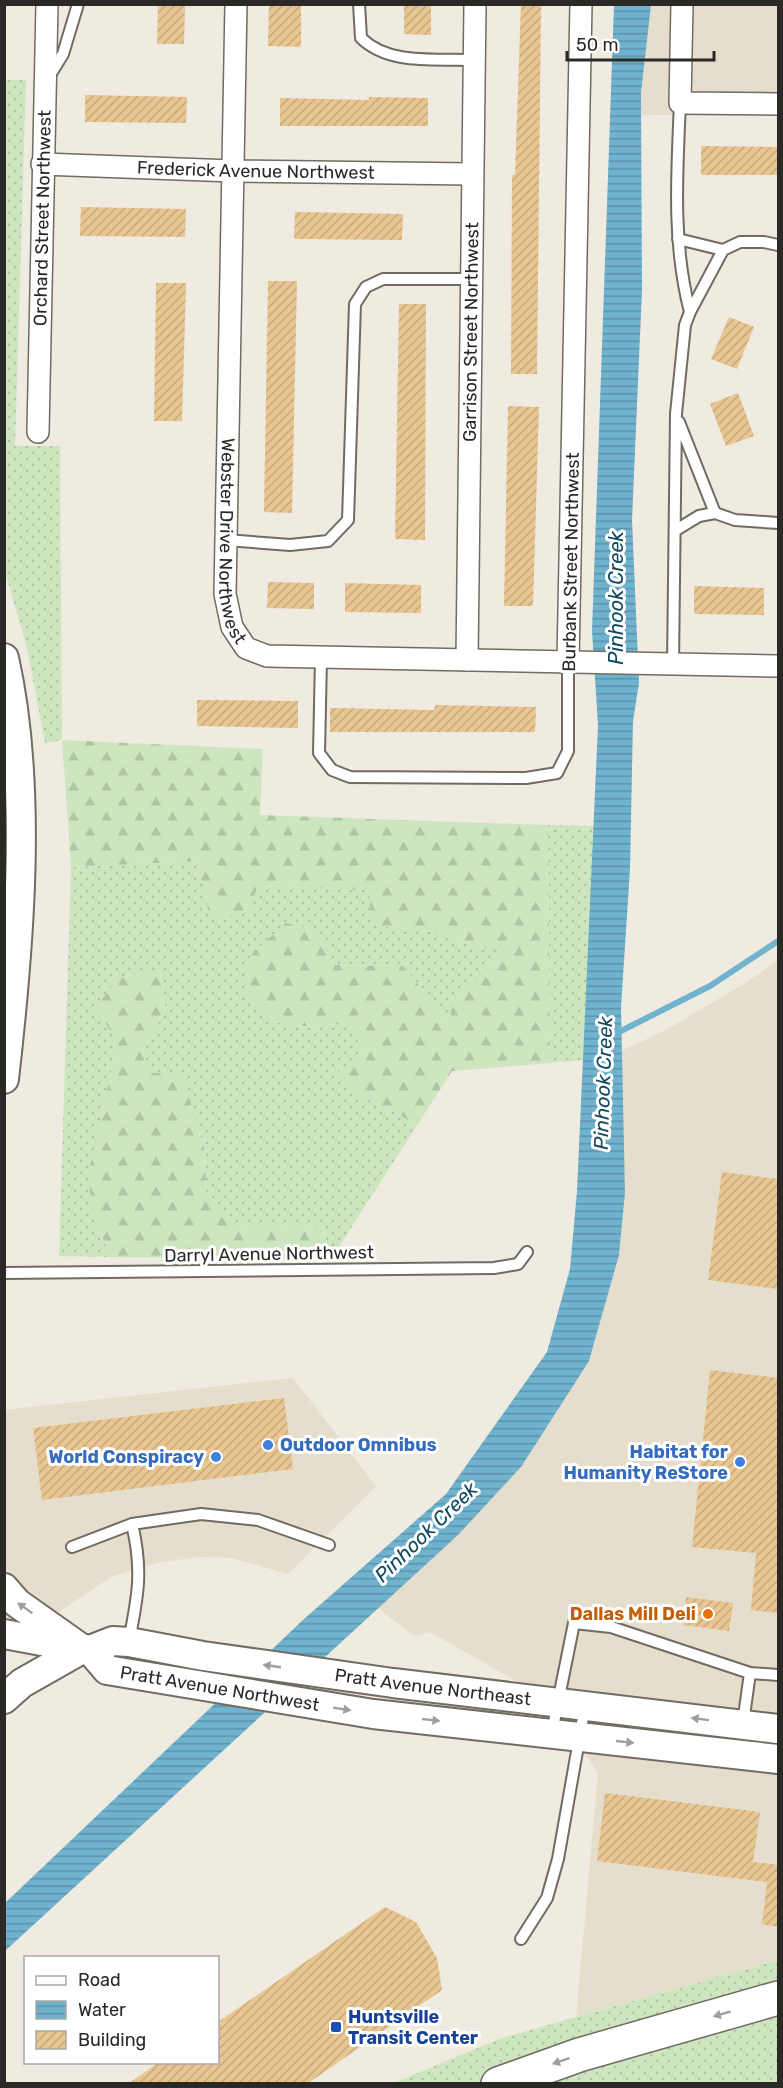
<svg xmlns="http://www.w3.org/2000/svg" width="783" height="2088" font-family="Rubik,sans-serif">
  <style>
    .built { fill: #e6decd }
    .grass { fill: url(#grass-dots) }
    .forest { fill: url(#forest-firs) }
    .water { fill: url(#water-rules) }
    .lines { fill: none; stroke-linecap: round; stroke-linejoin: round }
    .stream { stroke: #70b3ce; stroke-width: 6 }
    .building { fill: url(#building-hatch) }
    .lane-casing { stroke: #706c63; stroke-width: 14 }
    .street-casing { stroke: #706c63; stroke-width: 24 }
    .secondary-casing { stroke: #706c63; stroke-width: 32 }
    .highway-casing { stroke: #706c63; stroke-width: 36 }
    .lane { stroke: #fff; stroke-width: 10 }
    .street { stroke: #fff; stroke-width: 21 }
    .secondary { stroke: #fff; stroke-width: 28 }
    .highway { stroke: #fff; stroke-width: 33 }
    .oneway { fill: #a09f9d }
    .shop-dot { fill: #3f7fe0; stroke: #fff; stroke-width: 2 }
    .food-dot { fill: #e8710a; stroke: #fff; stroke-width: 2 }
    .transit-dot { fill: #1a4fb4; stroke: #fff; stroke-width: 2 }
    .labels { text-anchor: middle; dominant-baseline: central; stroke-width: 6; stroke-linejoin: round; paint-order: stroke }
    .street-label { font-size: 18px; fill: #2b2925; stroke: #fff }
    .shop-label { font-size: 18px; font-weight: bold; fill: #366cbe; stroke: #fff; text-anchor: end }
    .food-label { font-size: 18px; font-weight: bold; fill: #c56008; stroke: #fff; text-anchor: end }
    .transit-label { font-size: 18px; font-weight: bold; fill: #164399; stroke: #fff; text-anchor: start }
    .water-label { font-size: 20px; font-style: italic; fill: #11495d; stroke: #fff }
  </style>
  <defs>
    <pattern id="grass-dots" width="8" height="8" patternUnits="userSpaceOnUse" patternTransform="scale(1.5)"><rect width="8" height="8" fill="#cee6c0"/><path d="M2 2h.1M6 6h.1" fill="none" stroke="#b1c5a5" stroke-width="1.8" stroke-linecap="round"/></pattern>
    <pattern id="forest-firs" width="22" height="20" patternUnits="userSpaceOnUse" patternTransform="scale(1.5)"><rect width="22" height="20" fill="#cee6c0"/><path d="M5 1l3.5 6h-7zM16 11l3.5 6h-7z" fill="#b1c5a5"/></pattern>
    <pattern id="water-rules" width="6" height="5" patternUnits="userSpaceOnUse" patternTransform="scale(1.5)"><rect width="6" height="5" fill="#70b3ce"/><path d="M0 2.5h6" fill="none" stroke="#5c92a7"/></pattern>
    <pattern id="building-hatch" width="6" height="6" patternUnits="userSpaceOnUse" patternTransform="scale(1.5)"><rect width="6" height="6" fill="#e8c591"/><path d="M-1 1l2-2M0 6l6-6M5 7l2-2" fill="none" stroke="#c7a97d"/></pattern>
  </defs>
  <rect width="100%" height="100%" fill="#efebe0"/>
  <!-- built -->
  <path class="built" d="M651 5H778V116L641 115V93Z
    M778 960V1960L576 2017 598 1773 551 1701 430 1632 414 1636 378 1608 458 1535 589 1361 619 1255 625 1193 621 1051 664 1031 744 984Z
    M293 1378 376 1486 288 1574 232 1558 198 1557 157 1563 113 1576 5 1647 4 1410Z"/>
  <!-- grass -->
  <path class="grass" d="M5 80H26L15 446H60L62 740 45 743 27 648 5 571Z
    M548 825 594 826 583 1060 550 1063Z
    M199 861 210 920 257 886 370 890 371 925 431 931 484 949 504 945 486 972 453 1003 450 1023 403 966 334 965 243 995 268 1021 302 1026 349 1024 366 1055 339 1070 360 1095 402 1116 416 1127 331 1259 322 1227 234 1225 206 1191 205 1152 182 1073H149L142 1054 165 1009 161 971 118 977 112 1068 103 1109 93 1212 110 1257 59 1256 71 867Z
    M778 1960V2083L391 2084 502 2038Z"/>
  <!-- forest -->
  <path class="forest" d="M62 740 263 749 260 815 548 825 550 1063 452 1071 416 1127 402 1116 360 1095 338 1070 366 1055 349 1024 302 1026 268 1021 243 995 250 956 286 923 318 930 334 965 403 966 449 1022 453 1003 486 972 504 945 484 949 431 931 371 925 369 890 257 886 250 911 210 920 198 861 71 867Z
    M161 971 165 1009 142 1054 150 1073H182L205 1152 206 1191 235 1225 322 1227 331 1259 110 1257 93 1212 88 1175 112 1068 114 1035 95 1009 118 977Z"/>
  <!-- water -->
  <path class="water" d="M614 5H651L641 93 642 290 632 520 639 683 633 721 630 869 621 1007 625 1193 619 1255 589 1361 521 1467 458 1535 5 1951V1903L304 1619 446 1494 547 1352 570 1269 577 1191 598 725 592 631Z"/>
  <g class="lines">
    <!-- stream -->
    <path class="stream" d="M615 1034 710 986 778 941"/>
  </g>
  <!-- building -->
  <path class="building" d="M158 4H185L184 44H157Z
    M269 4H301V47L268 46Z
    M404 4H431V35L404 34Z
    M521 4H541L537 374H511L512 175H515Z
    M85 95 187 97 186 123 85 122Z
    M369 97 428 98V126H280V98L369 100Z
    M701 146 777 147V175H701Z
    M81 207 186 209 185 237 80 236Z
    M295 212 403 214 402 240 294 239Z
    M268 281H297L292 513 264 512Z
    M156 283H186L182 421H154Z
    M399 304H426L425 540 395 539Z
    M729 317 754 327 737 369 711 359Z
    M738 393 754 436 726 446 710 404Z
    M508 406 539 407 533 606H504Z
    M268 582 314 583V609L267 608Z
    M345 583 421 585V613L345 612Z
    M694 586 764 588V615L694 614Z
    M197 700 298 701V728L197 726Z
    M435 705 536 707 535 732H330V708L434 710Z
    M722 1172 778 1179V1289L708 1280Z
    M710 1370 778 1378V1613L751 1610 756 1553 692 1547Z
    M284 1398 293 1469 42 1500 33 1428Z
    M686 1597 733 1603 729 1631 683 1625Z
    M605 1793 760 1812 753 1862 778 1865V1927L762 1924 767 1882 597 1861Z
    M385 1907 416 1922 437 1958 442 1990 307 2084H128L159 2062H218V2022Z"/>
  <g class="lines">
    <defs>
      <path id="lane" d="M359 4 361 38C390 66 436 58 474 60
        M50 75 63 54 78 4
        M680 103C677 173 672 243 690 312
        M678 239 723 250
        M679 422 715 513
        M676 530 699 516 715 513 735 520 778 523
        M226 540 290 545 328 541 348 520 355 304 366 287 383 279H470
        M321 658 319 753 332 770 350 777 526 778 557 773 568 751V661
        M673 664 676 414 685 325 690 312 723 250 740 242H764L778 245
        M4 1273 494 1268 518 1264 527 1252
        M72 1547 132 1524 201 1514 258 1520 329 1545
        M129 1641C138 1596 143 1570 132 1524
        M743 1723 750 1673
        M552 1732 574 1623 611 1627 750 1673 778 1675
        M521 1939 547 1898 558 1859 585 1706"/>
      <g id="street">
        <path id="s1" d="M236 4 225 594 232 627 246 648 267 656 778 666"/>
        <path d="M682 4 680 103 778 104"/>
        <path id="s2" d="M42 164 233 171 471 174"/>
        <path id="s3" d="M38 432 47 4"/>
        <path id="s4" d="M467 660 475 4"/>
        <path d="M568 661 581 4"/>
      </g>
      <g id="secondary">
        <path d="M4 658C33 788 19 948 4 1079"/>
        <path d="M4 1588 17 1603 82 1649 22 1683 4 1699"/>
        <path id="s5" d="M4 1634 90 1650 107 1670 373 1714 778 1759"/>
        <path id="s6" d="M90 1650 113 1641 129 1642 203 1656 393 1683 778 1729"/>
      </g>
      <path id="highway" d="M498 2084 579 2055 778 1998"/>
    </defs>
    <!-- lane casing -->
    <use href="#lane" class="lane-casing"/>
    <!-- street casing -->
    <use href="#street" class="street-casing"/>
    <!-- secondary casing -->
    <use href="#secondary" class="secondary-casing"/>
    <!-- highway casing -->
    <use href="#highway" class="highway-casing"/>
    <!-- lane -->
    <use href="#lane" class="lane"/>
    <!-- street -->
    <use href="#street" class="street"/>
    <!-- secondary -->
    <use href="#secondary" class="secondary"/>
    <!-- highway -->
    <use href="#highway" class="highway"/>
  </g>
  <!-- one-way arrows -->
  <defs><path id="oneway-solid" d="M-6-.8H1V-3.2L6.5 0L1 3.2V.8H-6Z" transform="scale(1.5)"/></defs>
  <g class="oneway">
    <use href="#oneway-solid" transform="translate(25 1608) rotate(-145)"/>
    <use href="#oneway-solid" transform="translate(272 1666) rotate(-172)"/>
    <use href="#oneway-solid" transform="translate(342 1709) rotate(9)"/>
    <use href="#oneway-solid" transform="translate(700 1719) rotate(-173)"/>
    <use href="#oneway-solid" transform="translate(431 1720) rotate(6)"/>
    <use href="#oneway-solid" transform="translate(625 1742) rotate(6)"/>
    <use href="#oneway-solid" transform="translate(722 2014) rotate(164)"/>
    <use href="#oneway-solid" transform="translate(561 2061) rotate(161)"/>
  </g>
  <!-- markers -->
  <g class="shop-dot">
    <circle cx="268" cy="1445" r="6"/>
    <circle cx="216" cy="1457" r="6"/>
    <circle cx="740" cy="1462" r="6"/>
  </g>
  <circle class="food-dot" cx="708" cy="1614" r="6"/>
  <rect class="transit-dot" x="330" y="2021" width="12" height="12" rx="3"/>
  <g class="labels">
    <!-- street labels -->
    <g class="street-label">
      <text stroke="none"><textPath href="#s2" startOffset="214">Frederick Avenue Northwest</textPath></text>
      <text stroke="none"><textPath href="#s3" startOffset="214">Orchard Street Northwest</textPath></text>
      <text stroke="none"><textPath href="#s4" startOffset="328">Garrison Street Northwest</textPath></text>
      <text stroke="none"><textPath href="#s1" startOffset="538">Webster Drive Northwest</textPath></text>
      <text transform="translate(571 562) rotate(-89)">Burbank Street Northwest</text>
      <text transform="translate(269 1254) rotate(-1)">Darryl Avenue Northwest</text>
      <text stroke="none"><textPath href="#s6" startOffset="348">Pratt Avenue Northeast</textPath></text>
      <text stroke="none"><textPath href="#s5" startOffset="228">Pratt Avenue Northwest</textPath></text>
    </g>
    <!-- shop labels -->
    <g class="shop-label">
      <text x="280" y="1445" text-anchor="start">Outdoor Omnibus</text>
      <text x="728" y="1452">Habitat for<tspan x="728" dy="21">Humanity ReStore</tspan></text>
      <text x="204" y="1457">World Conspiracy</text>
    </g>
    <!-- food labels -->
    <g class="food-label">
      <text x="696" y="1614">Dallas Mill Deli</text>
    </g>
    <!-- transit labels -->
    <g class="transit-label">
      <text x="348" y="2017">Huntsville<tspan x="348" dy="21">Transit Center</tspan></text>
    </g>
    <!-- water labels -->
    <g class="water-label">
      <text transform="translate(616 598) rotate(-90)">Pinhook Creek</text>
      <text transform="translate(603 1083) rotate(-88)">Pinhook Creek</text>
      <text transform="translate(426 1532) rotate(-44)">Pinhook Creek</text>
    </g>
  </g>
  <!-- border -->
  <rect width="783" height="2088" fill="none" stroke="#2b2925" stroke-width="12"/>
  <!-- legend -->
  <rect x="24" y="1956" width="195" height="108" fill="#ffffff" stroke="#aaa9a8" stroke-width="1.5"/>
  <rect x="36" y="1976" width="30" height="9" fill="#ffffff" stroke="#aaa9a8" stroke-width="1.5"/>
  <text x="78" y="1986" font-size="18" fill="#2b2925">Road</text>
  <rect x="36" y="2001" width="30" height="18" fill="url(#water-rules)" stroke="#aaa9a8" stroke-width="1.5"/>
  <text x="78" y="2016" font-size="18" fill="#2b2925">Water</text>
  <rect x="36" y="2031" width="30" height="18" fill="url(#building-hatch)" stroke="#aaa9a8" stroke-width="1.5"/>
  <text x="78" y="2046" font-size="18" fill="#2b2925">Building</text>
  <!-- scale -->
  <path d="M567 51v9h147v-9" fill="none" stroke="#2b2925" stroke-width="3"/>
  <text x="576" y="51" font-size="18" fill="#2b2925" stroke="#ffffff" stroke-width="4.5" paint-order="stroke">50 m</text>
</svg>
